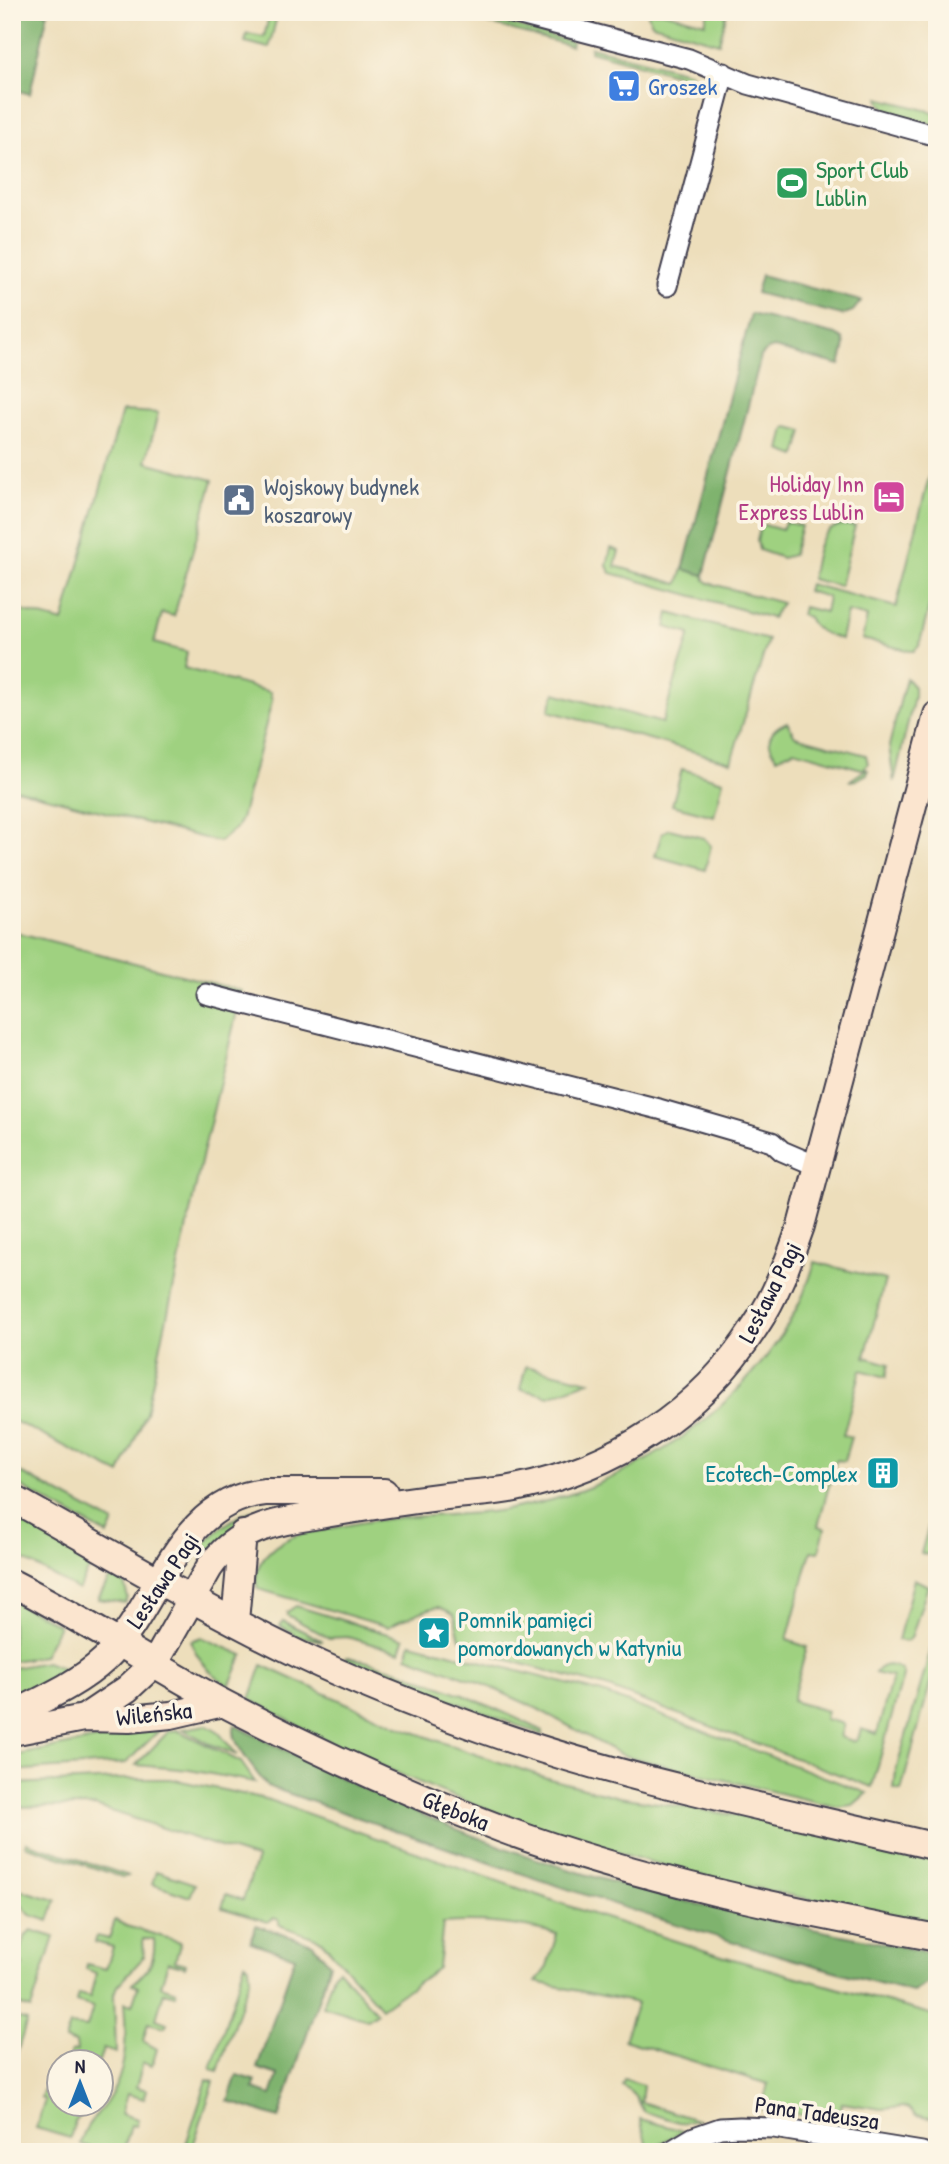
<svg xmlns="http://www.w3.org/2000/svg" width="949" height="2164" font-family="'Patrick Hand',sans-serif">
  <style>
    .green { fill: #9fd180; stroke: #607a5e; stroke-width: 2 }
    .forest { fill: #7fb36e; stroke: #506a54; stroke-width: 2 }
    .lines { fill: none; stroke-linecap: round; stroke-linejoin: round }
    .street-casing { stroke: #403e4e; stroke-width: 23 }
    .secondary-casing { stroke: #403e4e; stroke-width: 30 }
    .street { stroke: #fff; stroke-width: 19 }
    .secondary { stroke: #fbe5cf; stroke-width: 26 }
    .labels { text-anchor: middle; dominant-baseline: central; stroke-width: 7; stroke-linejoin: round; paint-order: stroke }
    .shop-label { font-size: 24px; fill: #366cbe; stroke: #fcf5e5; text-anchor: start }
    .leisure-label { font-size: 24px; fill: #27864d; stroke: #fcf5e5; text-anchor: start }
    .hotel-label { font-size: 24px; fill: #b23c85; stroke: #fcf5e5; text-anchor: end }
    .service-label { font-size: 24px; fill: #4e5e75; stroke: #fcf5e5; text-anchor: start }
    .street-label { font-size: 24px; fill: #22223b; stroke: #fcf5e5 }
    .culture-label { font-size: 24px; fill: #0d838f; stroke: #fcf5e5; text-anchor: end }
  </style>
  <rect width="100%" height="100%" fill="#fcf5e5"/>
  <filter id="ink" filterUnits="userSpaceOnUse"><feTurbulence type="fractalNoise" baseFrequency=".0143" numOctaves="2"/><feDisplacementMap in="SourceGraphic" scale="14" xChannelSelector="R" yChannelSelector="G"/><feConvolveMatrix kernelMatrix="1 2 1 2 8 2 1 2 1" color-interpolation-filters="sRGB"/></filter>
  <filter id="wash" filterUnits="userSpaceOnUse"><feTurbulence type="fractalNoise" baseFrequency=".00686" numOctaves="4" result="noise"/><feDisplacementMap in="SourceGraphic" scale="28" xChannelSelector="R" yChannelSelector="G"/><feGaussianBlur stdDeviation="1.57" result="paint"/><feColorMatrix in="noise" values="0 0 0 0 0 0 0 0 0 0 0 0 0 0 0 0 0 1.4 0 .05"/><feComposite in="paint" operator="in"/></filter>
  <g filter="url(#wash)">
    <rect width="100%" height="100%" fill="#eddebb"/>
    <!-- green -->
    <path class="green" d="M270 12H278L269 48 245 42 247 34 264 37Z
      M448 12H465L572 42 571 46Z
      M647 12H663L705 23 708 12H727L719 43 652 24Z
      M591 47 691 73 689 78 590 51Z
      M879 98 937 113V125C920 120 883 118 879 98Z
      M122 411 158 413 146 462 213 480 174 616 162 613 154 643 187 652 184 668 270 692 272 701 241 819 236 828 219 842 12 788V608L63 622Z
      M788 427 803 431 796 456 780 450 785 428Z
      M937 446V577L919 646 914 651H910L862 639 867 617 847 612 841 639C827 635 814 631 808 617L801 615 803 607 825 612 828 597 807 591 809 584 896 607Z
      M785 522 801 526 793 555 782 558 759 550 757 541 761 524 782 530Z
      M842 525 855 526 840 586 811 579C817 555 815 531 842 525Z
      M611 548 619 551 615 566 678 584 683 569 704 575 705 580 709 583 782 603 772 618 611 573 607 566Z
      M669 613 768 640 731 762 549 711 555 693 662 723 690 634 666 627Z
      M906 678 914 687V697L894 782 889 746Z
      M787 722 795 736 866 755 868 764 864 768 868 770 867 774 856 780 849 781 865 770 794 750 777 758C765 741 767 731 787 722Z
      M682 769 723 781 714 816 672 805Z
      M669 829 704 838 711 846 705 870 655 856 662 833Z
      M12 931 242 991 203 1153 146 1413 120 1474 12 1420Z
      M815 1262 885 1280 865 1357 889 1364 886 1377 861 1370 843 1435 851 1437 844 1461 836 1460 818 1526 825 1528 819 1552 811 1551 787 1640 807 1647 792 1701 827 1711 825 1719 844 1724 840 1737 853 1741 858 1739 861 1729 877 1734 892 1677 875 1673C882 1663 893 1663 902 1671L903 1676 872 1787 606 1687 497 1657 492 1652 460 1639 454 1614C449 1612 444 1608 438 1607 431 1607 396 1622 388 1627L258 1589C249 1565 273 1545 292 1537 303 1532 317 1532 328 1529 347 1525 367 1521 386 1519 423 1515 460 1516 497 1511 530 1506 564 1498 595 1485 692 1445 785 1365 815 1262Z
      M526 1366 589 1381 549 1396 520 1389Z
      M12 1468 114 1523 108 1535 12 1482Z
      M937 1497V1557L921 1553Z
      M325 1502 207 1553 200 1548C242 1502 267 1507 325 1502Z
      M12 1514 94 1560 78 1590 12 1553Z
      M113 1572 124 1583 128 1598 125 1603 98 1599Z
      M914 1579 928 1586 911 1638 905 1642 898 1640Z
      M12 1600 59 1625 43 1656 12 1661Z
      M296 1606 404 1639 400 1652 347 1637 329 1638 287 1615V1612Z
      M283 1621 323 1641 294 1636V1633L280 1626Z
      M937 1628V1666H935L901 1791 894 1789 896 1771Z
      M201 1637 243 1655 229 1686C212 1675 197 1660 191 1641Z
      M411 1643 602 1693 867 1793 853 1805 837 1807 622 1755 536 1708 481 1683 407 1656Z
      M349 1657C416 1673 482 1701 543 1731V1735L346 1661 345 1658Z
      M46 1662 73 1672 12 1699V1668Z
      M262 1665 395 1725 460 1749 550 1779 619 1797 766 1820 937 1861V1924C845 1906 752 1890 662 1865 519 1827 378 1772 250 1699Z
      M206 1725 219 1733 237 1755 210 1744 183 1729Z
      M159 1727 162 1728 126 1763 12 1771V1756Z
      M177 1730 241 1762 255 1782 189 1770 136 1765 169 1731Z
      M120 1779H171L266 1799 580 1910 722 1956 937 2016V2119L916 2116 909 2109 903 2107 882 2109 842 2103 838 2128 806 2123 807 2115 764 2111 762 2107 768 2084 624 2040 637 2003 536 1982 547 1967 557 1934C520 1924 482 1920 443 1923L438 1968 381 2008 321 1940 282 1926 279 1924V1920L274 1918 268 1922 222 1908 226 1894 243 1900 257 1859 95 1806 12 1807V1784Z
      M26 1842 129 1876 122 1877 25 1845Z
      M156 1871 195 1884 190 1897 152 1884Z
      M20 1890 56 1900 49 1921 30 1915 17 1900Z
      M115 1920 126 1926 181 1942 175 1961 186 1964 185 1967 168 1962 161 1986 176 1991 175 1995 164 1992 156 2019 167 2023 165 2027 148 2023 143 2041 157 2049 152 2066 143 2063 136 2087 147 2090 144 2099 127 2094 121 2114 138 2119 136 2126 131 2125 123 2152H104L80 2144C86 2123 93 2120 106 2103 128 2072 127 2039 124 2003L132 2005 138 1987 132 1984C148 1972 156 1960 154 1939H143L144 1957 117 1986 114 1994 116 2053 103 2049 99 2062H68L71 2052 77 2051 76 2043 65 2040 70 2025 87 2027 93 2007 76 2002 78 1994 90 1997 96 1973 86 1969 87 1964 106 1969 113 1947 95 1942 97 1936 109 1939Z
      M31 1930 54 1937 31 2009 12 2003V1979L24 1966 18 1959 26 1935Z
      M245 1963 249 1966 250 1977 218 2071 211 2069Z
      M338 1969 377 2013 367 2020 323 2006 333 1974Z
      M12 2017 27 2021 12 2068Z
      M624 2079 643 2085 641 2102 697 2120 682 2123 644 2112 636 2097 622 2085Z
      M207 2080 214 2082 192 2149 185 2147Z
      M43 2091 59 2096 60 2104 91 2105 75 2122 70 2138 36 2128 45 2100 41 2098Z
      M640 2119 684 2131 648 2150Z"/>
    <!-- forest -->
    <path class="forest" d="M12 12H48L30 94 12 89Z
      M761 275 861 301 853 311 842 315 756 293Z
      M751 314 836 335 843 339 845 345 840 365 774 348 767 350 761 356 704 575 683 569Z
      M235 1725C329 1774 425 1820 525 1855 659 1901 798 1926 937 1954V1978L913 1992C693 1936 481 1860 267 1786 257 1772 228 1741 235 1725Z
      M256 1925 313 1944 330 1964 279 2118 228 2101 237 2075 256 2081 253 2089 271 2095 278 2075 257 2068 295 1957 251 1942Z"/>
  </g>
  <g filter="url(#ink)">
    <g class="lines">
      <defs>
        <path id="street" d="M509 12 689 59 748 84 937 136
          M667 286 724 73
          M206 994 659 1109 772 1142 782 1151 817 1166
          M669 2152 694 2137 720 2128 740 2127 774 2128 922 2152"/>
        <path id="secondary" d="M12 1498C108 1551 202 1608 300 1655 359 1683 420 1707 481 1729 629 1782 785 1811 937 1847
          M12 1583C85 1620 152 1665 223 1703 313 1750 407 1793 502 1829 643 1881 790 1910 937 1938
          M235 1621 243 1534
          M12 1715C43 1699 78 1684 104 1660 159 1608 175 1501 265 1492H384
          M84 1718 127 1689 155 1663 209 1568C238 1526 278 1522 325 1514 365 1507 406 1501 446 1496 469 1493 492 1493 515 1488 614 1468 700 1413 755 1327 776 1296 789 1260 801 1226L937 715
          M12 1732 84 1718 129 1719 171 1715 223 1703"/>
      </defs>
      <!-- street casing -->
      <use href="#street" class="street-casing"/>
      <!-- secondary casing -->
      <use href="#secondary" class="secondary-casing"/>
      <!-- street -->
      <use href="#street" class="street"/>
      <!-- secondary -->
      <use href="#secondary" class="secondary"/>
    </g>
  </g>
  <!-- icons -->
  <defs>
    <symbol id="supermarket-square" viewBox="-11 -11 22 22"><rect x="-9" y="-9" width="18" height="18" rx="4" fill="#3f7fe0" stroke="#fcf5e5"/><path d="M-6-5.5h2.5l.6 2H6L4.5 2H-2.5L-4.4-4H-6ZM-1.5 3.2a1.3 1.3 0 1 0 .1 0ZM3 3.2a1.3 1.3 0 1 0 .1 0Z" fill="#fff"/></symbol>
    <symbol id="stadium-square" viewBox="-11 -11 22 22"><rect x="-9" y="-9" width="18" height="18" rx="4" fill="#2e9e5b" stroke="#fcf5e5"/><path d="M0-5a6.5 5 0 1 0 0 10a6.5 5 0 1 0 0-10ZM-3.5-1.8h7v3.6h-7Z" fill="#fff"/></symbol>
    <symbol id="hotel-square" viewBox="-11 -11 22 22"><rect x="-9" y="-9" width="18" height="18" rx="4" fill="#d1479c" stroke="#fcf5e5"/><path d="M-6-4.5h1.5V1H6V5H4.5V3h-9V5H-6ZM-4 0a1.8 1.8 0 1 1 3.6 0ZM.5 0V-2.5h3Q6-2.5 6 0Z" fill="#fff"/></symbol>
    <symbol id="civic-square" viewBox="-11 -11 22 22"><rect x="-9" y="-9" width="18" height="18" rx="4" fill="#5c6f8a" stroke="#fcf5e5"/><path d="M-.6-6.5H3V-4.5H.6V-3L4-1V1h2V6H-6V1h2V-1L-.6-3ZM-1.2 2.5V6h2.4V2.5Z" fill="#fff"/></symbol>
    <symbol id="building-square" viewBox="-11 -11 22 22"><rect x="-9" y="-9" width="18" height="18" rx="4" fill="#0f9aa8" stroke="#fcf5e5"/><path d="M-4-6H4V6H1V3H-1V6H-4ZM-2.5-4.3h1.7v1.8h-1.7ZM.8-4.3h1.7v1.8H.8ZM-2.5-1h1.7V.8h-1.7ZM.8-1h1.7V.8H.8Z" fill="#fff"/></symbol>
    <symbol id="sight-square" viewBox="-11 -11 22 22"><rect x="-9" y="-9" width="18" height="18" rx="4" fill="#0f9aa8" stroke="#fcf5e5"/><path d="M0-6L1.8-2.2L6-1.7L2.9 1.2L3.7 5.4L0 3.3L-3.7 5.4L-2.9 1.2L-6-1.7L-1.8-2.2Z" fill="#fff"/></symbol>
  </defs>
  <g fill-rule="evenodd">
    <use href="#supermarket-square" x="605" y="67" width="38" height="38"/>
    <use href="#stadium-square" x="773" y="164" width="38" height="38"/>
    <use href="#hotel-square" x="870" y="478" width="38" height="38"/>
    <use href="#civic-square" x="220" y="481" width="38" height="38"/>
    <use href="#building-square" x="864" y="1454" width="38" height="38"/>
    <use href="#sight-square" x="415" y="1614" width="38" height="38"/>
  </g>
  <g class="labels">
    <!-- shop labels -->
    <g class="shop-label">
      <text x="648" y="86">Groszek</text>
    </g>
    <!-- leisure labels -->
    <g class="leisure-label">
      <text x="816" y="169">Sport Club<tspan x="816" dy="28">Lublin</tspan></text>
    </g>
    <!-- hotel labels -->
    <g class="hotel-label">
      <text x="864" y="483">Holiday Inn<tspan x="864" dy="28">Express Lublin</tspan></text>
    </g>
    <!-- service labels -->
    <g class="service-label">
      <text x="264" y="486">Wojskowy budynek<tspan x="264" dy="28">koszarowy</tspan></text>
    </g>
    <!-- street labels -->
    <g class="street-label">
      <text transform="translate(769 1292) rotate(-63)">Lesława Pagi</text>
      <text transform="translate(162 1580) rotate(-56)">Lesława Pagi</text>
      <text transform="translate(154 1713) rotate(-6)">Wileńska</text>
      <text transform="translate(456 1810) rotate(22)">Głęboka</text>
      <text transform="translate(817 2112) rotate(8)">Pana Tadeusza</text>
    </g>
    <!-- culture labels -->
    <g class="culture-label">
      <text x="858" y="1473">Ecotech-Complex</text>
      <text x="458" y="1619" text-anchor="start">Pomnik pamięci<tspan x="458" dy="28">pomordowanych w Katyniu</tspan></text>
    </g>
  </g>
  <!-- margin -->
  <rect width="949" height="2164" fill="none" stroke="#fcf5e5" stroke-width="42"/>
  <!-- north arrow -->
  <g transform="translate(80 2083)"><circle r="33" fill="#fcf5e5" stroke="#a5a1a1" stroke-width="2"/>
  <path d="M0-5L12 26L0 18L-12 26Z" fill="#1f6fb2"/>
  <text y="-10" font-size="19" font-weight="bold" text-anchor="middle" fill="#22223b">N</text>
  </g>
</svg>
